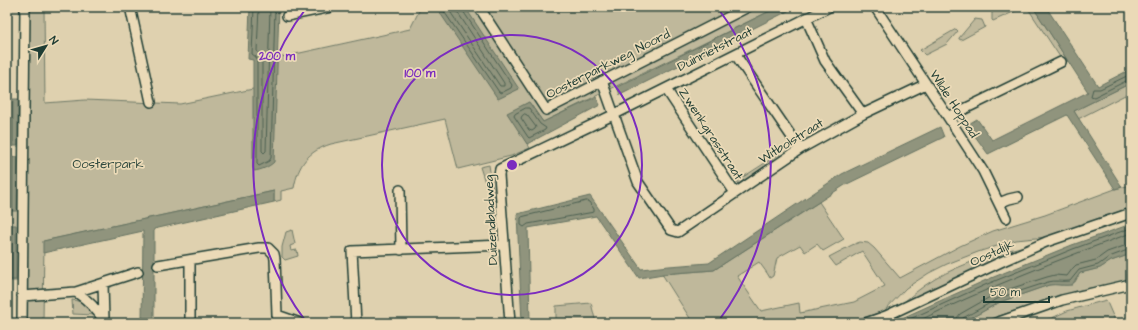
<svg xmlns="http://www.w3.org/2000/svg" width="1138" height="330" font-family="'Architects Daughter',sans-serif">
  <style>
    .green { fill: #bfb89b; stroke: #6f7a68 }
    .water { fill: #90947d; stroke: #637160 }
    .lines { fill: none; stroke-linecap: round; stroke-linejoin: round }
    .shore { stroke: #4c6051; stroke-width: 1 }
    .minor-casing { stroke: #1f3d34; stroke-width: 12 }
    .minor { stroke: #ebdab7; stroke-width: 9 }
    .ring { fill: none; stroke: #7b2cbf; stroke-width: 2 }
    .labels { text-anchor: middle; dominant-baseline: central; stroke-width: 3.5; stroke-linejoin: round; paint-order: stroke }
    .street-label { font-size: 13px; fill: #1f3d34; stroke: #ebdab7 }
    .park-label { font-size: 13px; fill: #2f493e; stroke: #ebdab7 }
    .centre { fill: #7b2cbf; stroke: #ebdab7; stroke-width: 2 }
    .ring-label { font-size: 12px; text-anchor: middle; font-weight: bold; fill: #7b2cbf; stroke: #ebdab7; stroke-width: 3.5; stroke-linejoin: round; paint-order: stroke }
  </style>
  <rect width="100%" height="100%" fill="#dfd1af"/>
  <filter id="ink" filterUnits="userSpaceOnUse"><feTurbulence type="fractalNoise" baseFrequency=".025" numOctaves="2"/><feDisplacementMap in="SourceGraphic" scale="8" xChannelSelector="R" yChannelSelector="G"/><feConvolveMatrix kernelMatrix="1 2 1 2 8 2 1 2 1" color-interpolation-filters="sRGB"/></filter>
  <g filter="url(#ink)">
    <!-- green -->
    <path class="green" d="M29 7H44L45 103 85 100 180 104 253 89 277 58 410 29 421 7H471L472 9 476 7H778L543 122 529 102 508 114 530 148 511 156 458 169 445 119 331 144C308 151 298 165 294 188L281 191V200L274 202V191L44 241 43 323H26L27 281H7V157H27Z
      M997 7H1019V9L1018 10 993 21 992 20V11Z
      M1027 7H1033L1068 61 1064 63Z
      M975 19 982 20 985 27 961 40 959 39V38Z
      M956 29 958 31 947 44 925 55 920 50Z
      M1131 83V105L1125 95 1078 119 1074 111Z
      M779 154 781 157 739 184 737 181Z
      M489 165 495 203 492 204 480 167Z
      M1131 185V207L1108 216 1046 237 1016 240 978 252 947 264 929 273 906 288 884 311 847 323H693L662 274 714 270 819 202 844 239 823 251 817 244 805 252 800 245 777 258 773 276 770 278 767 273 759 262 737 276 761 311 799 303 800 313 854 302 885 286 862 251 836 266 829 257 852 245 860 242 868 243 874 248 900 278 960 246 993 231 1045 215 1115 189Z
      M292 230 295 244 290 246 291 251 297 250 298 256 285 260 282 257V247L286 232Z
      M1028 245 898 307C910 297 921 287 935 279 962 263 997 253 1028 245Z
      M1131 254V280L1080 290 977 323H962L1000 302 1049 285 1055 284 1061 285 1075 282 1080 273 1100 268 1111 261Z
      M72 300C83 301 88 306 94 315L73 314Z
      M1106 300 1116 323H1036L1052 318 1067 311Z
      M591 303 596 323H556V306Z"/>
    <!-- water -->
    <path class="water" d="M250 7H279L274 162C269 167 261 170 254 171L253 168V60L248 59Z
      M436 7H465L519 89 498 99Z
      M778 7H796L620 95 617 87Z
      M1033 7H1046L1098 86 1131 69V83L1074 111 1122 187 1115 189 1067 115 988 154 967 125 977 119 992 140 1088 92Z
      M596 97 600 105 527 144 507 113 529 102 543 122Z
      M13 99H18V146H13Z
      M940 127 944 137 845 185 714 270 663 274 639 278 596 216 528 228 530 323H522L517 214 590 196 641 269 669 266 709 263 842 174Z
      M12 157H18L17 211H11Z
      M274 191V202L154 229V323H142L143 231 43 253V241Z
      M1131 224V254L1111 261 1100 268 1080 273 1072 285C1064 286 1056 284 1049 285L1000 302 962 323H891L984 281 1072 245Z
      M11 225H16V280H10Z"/>
    <g class="lines">
      <!-- shore -->
      <path class="shore" d="M254 7 252 54 256 57 257 60V164L259 166 269 161 271 158 275 7
        M259 7 257 51 261 56 262 60V151L264 153 266 151 270 7
        M441 7 499 92 501 93 511 88 512 85 463 11 462 7
        M447 7 500 86H504V83L458 13 457 7
        M1131 74 1100 89H1093L1091 96 1094 97 1128 80H1131
        M526 108H529L540 124 546 128 545 130 529 138 528 137 514 116 515 114Z
        M525 114 527 115 536 127 535 129 532 131 529 130 521 118 522 116Z
        M587 201 589 202 594 209V212L528 224 524 227 521 225V218L522 217Z
        M901 323 985 285 1073 249 1131 228
        M914 323C984 289 1057 260 1131 233
        M956 323 957 318 960 314 997 293 1047 277 1055 275 1067 276 1073 268 1076 265 1096 260 1107 252 1124 246 1131 245
        M961 323V320L963 318 999 298 1048 282C1055 280 1062 282 1070 281L1079 270 1098 265 1109 257 1125 251 1131 250"/>
      <defs>
        <path id="minor" d="M133 7 131 11 151 102
          M479 7 546 110 748 7
          M875 7 948 117 983 171 1006 218
          M287 16 331 7
          M806 18 825 61 863 114
          M735 54 800 149
          M602 81 638 182 671 230 678 232 800 149 863 114 926 84
          M666 89 735 193
          M948 117 1061 62
          M400 190 401 250
          M999 203 1009 199 1018 197
          M190 260V323
          M158 265 259 248H268L274 254 275 259 277 315 279 323
          M103 284 104 320
          M76 292C88 300 97 309 104 321
          M22 296 76 292 138 272
          M277 315 300 323
          M22 323 25 7
          M356 323 352 251 504 245
          M510 323 499 175 500 169 613 115 829 7
          M866 323 886 316 1003 261 1046 242 1131 213
          M996 323 1062 300 1131 284"/>
      </defs>
      <!-- minor casing -->
      <use href="#minor" class="minor-casing"/>
      <!-- minor -->
      <use href="#minor" class="minor"/>
    </g>
  </g>
  <!-- distance rings -->
  <g class="ring">
    <circle cx="512" cy="165" r="130"/>
    <path d="M307 323A259 259 0 0 1 307 7M717 7A259 259 0 0 1 717 323"/>
  </g>
  <g class="labels">
    <!-- street labels -->
    <g class="street-label">
      <text transform="translate(715 49) rotate(-27)">Duinrietstraat</text>
      <text transform="translate(608 64) rotate(-27)">Oosterparkweg Noord</text>
      <text transform="translate(954 104) rotate(57)">Wilde Hoppad</text>
      <text transform="translate(711 134) rotate(57)">Zwenkgrasstraat</text>
      <text transform="translate(791 141) rotate(-32)">Witbolstraat</text>
      <text transform="translate(491 220) rotate(-93)">Duizendbladweg</text>
      <text transform="translate(992 253) rotate(-25)">Oostdijk</text>
    </g>
    <!-- park labels -->
    <g class="park-label">
      <text x="108" y="164">Oosterpark</text>
    </g>
  </g>
  <circle cx="512" cy="165" r="6" class="centre"/>
  <g class="ring-label">
    <text x="277" y="60">200 m</text>
    <text x="420" y="77">100 m</text>
  </g>
  <!-- margin -->
  <rect width="1138" height="330" fill="none" stroke="#ebdab7" stroke-width="24"/>
  <rect x="12" y="12" width="1114" height="306" fill="none" stroke="#1f3d34" stroke-width="1.5" filter="url(#ink)"/>
  <!-- north arrow -->
  <g transform="translate(46 46) rotate(53)" stroke="#ebdab7" stroke-width="3" paint-order="stroke">
  <path d="M0-3L7 15L0 10L-7 15Z" fill="#1f3d34"/>
  <text y="-6" font-size="11" font-weight="bold" text-anchor="middle" fill="#1f3d34">N</text>
  </g>
  <!-- scale -->
  <path d="M984 296v6h65v-6" fill="none" stroke="#1f3d34" stroke-width="2"/>
  <text x="990" y="296" font-size="12" fill="#1f3d34" stroke="#ebdab7" stroke-width="3" paint-order="stroke">50 m</text>
</svg>
